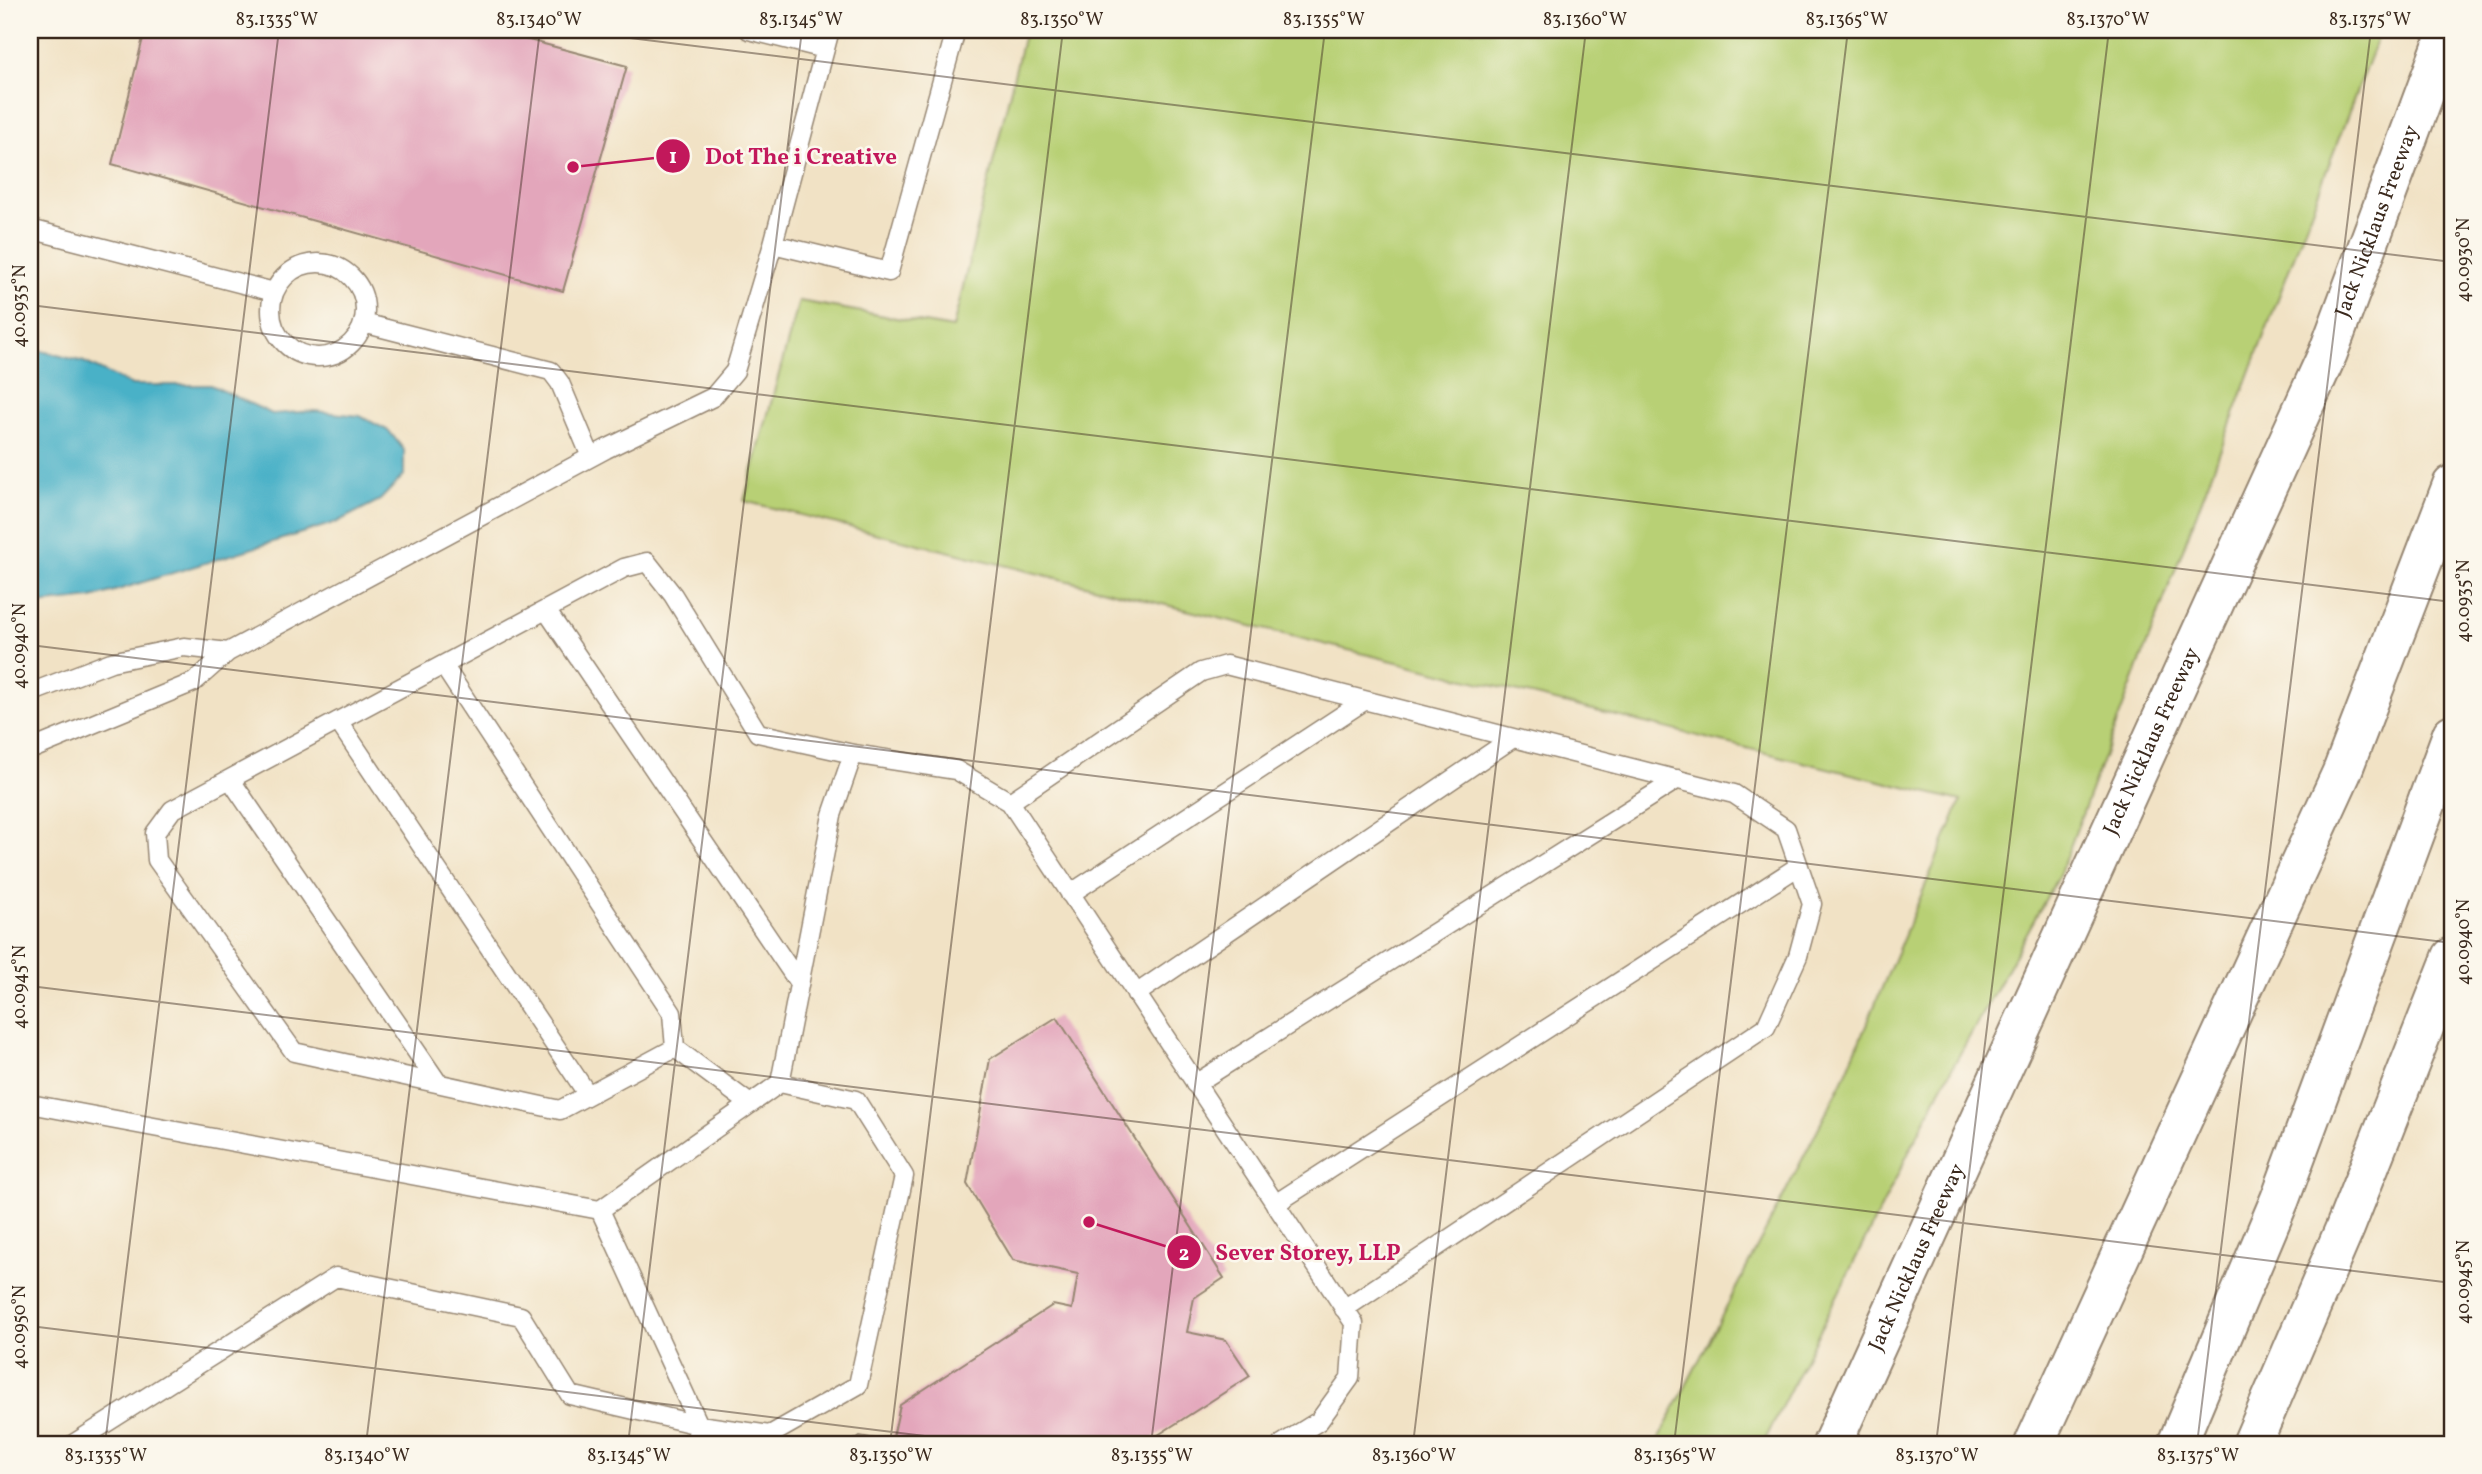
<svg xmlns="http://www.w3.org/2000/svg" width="2482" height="1474" font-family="Vollkorn,serif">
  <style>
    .green { fill: #b8d074; stroke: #7a7d49; stroke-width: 2 }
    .water { fill: #49b1c7; stroke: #426e72; stroke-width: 2 }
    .building { fill: #e3a6bb }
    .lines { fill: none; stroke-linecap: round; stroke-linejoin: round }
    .service-casing { stroke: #968672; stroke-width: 21 }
    .motorway-casing { stroke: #968672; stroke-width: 42 }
    .service { stroke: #fff; stroke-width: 18 }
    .motorway { stroke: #fff; stroke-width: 38 }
    .ticks { fill: none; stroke: #3b2a1e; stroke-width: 2; stroke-opacity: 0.45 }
    .labels { text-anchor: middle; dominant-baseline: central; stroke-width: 5; stroke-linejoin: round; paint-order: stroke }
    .street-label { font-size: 21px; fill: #3b2a1e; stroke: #fbf7ec }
    .leader { fill: none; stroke: #c2185b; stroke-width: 2.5 }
    .callout-dot { fill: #c2185b; stroke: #fbf7ec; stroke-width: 2.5 }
    .mark-label { font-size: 21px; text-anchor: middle; font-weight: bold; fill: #fff }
    .callout-label { font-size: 23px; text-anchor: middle; font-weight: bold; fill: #c2185b; stroke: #fbf7ec; stroke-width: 5; stroke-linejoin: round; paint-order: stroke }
    .neatline { fill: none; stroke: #3b2a1e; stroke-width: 2.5 }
    .ticks-label { font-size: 18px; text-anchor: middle; fill: #3b2a1e }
  </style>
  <rect width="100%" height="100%" fill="#fbf7ec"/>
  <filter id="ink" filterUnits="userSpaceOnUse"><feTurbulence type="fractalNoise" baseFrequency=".0143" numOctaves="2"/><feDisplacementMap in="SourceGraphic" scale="14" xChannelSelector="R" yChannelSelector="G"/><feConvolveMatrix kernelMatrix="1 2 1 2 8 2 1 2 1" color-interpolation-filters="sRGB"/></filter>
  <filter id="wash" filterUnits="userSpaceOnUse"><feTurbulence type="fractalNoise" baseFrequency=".00686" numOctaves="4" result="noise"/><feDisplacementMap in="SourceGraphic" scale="28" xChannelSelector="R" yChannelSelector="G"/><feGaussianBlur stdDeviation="1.57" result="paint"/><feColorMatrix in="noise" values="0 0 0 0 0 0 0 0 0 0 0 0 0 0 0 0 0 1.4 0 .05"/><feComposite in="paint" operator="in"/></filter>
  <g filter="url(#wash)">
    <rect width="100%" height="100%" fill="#f1e2c5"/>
    <!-- green -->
    <path class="green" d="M1025 30H2380L2060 873 1940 1090 1763 1444H1656L1843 1080 1961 801 744 501 799 301 953 328Z"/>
    <!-- water -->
    <path class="water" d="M34 349 84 362 132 385H211L272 414 315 411 360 416 389 431 404 450V475L380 500 337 522 92 598 30 605V350Z"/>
    <g id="blocks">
      <!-- building -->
      <path class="building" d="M145 30H491L627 66 563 291 112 164Z
        M1057 1017 1224 1278 1194 1298 1187 1332 1226 1340 1250 1376 1144 1444H848L860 1436 892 1442 900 1405 1053 1305 1072 1309 1078 1274 1013 1260 967 1184 990 1059Z"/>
    </g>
  </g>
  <g filter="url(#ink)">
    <use href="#blocks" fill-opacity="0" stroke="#968672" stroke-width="2"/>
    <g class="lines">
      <defs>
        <path id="service" d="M749 30 825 49
          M30 229 274 292
          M773 244 889 272 956 30
          M271 310a47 47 0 1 1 94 0a47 47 0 1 1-94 0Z
          M363 323 551 371 560 383 591 457
          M546 610 799 983
          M228 652 606 449 713 397 735 371 773 244 830 30
          M443 665 672 1013 675 1048
          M30 693 111 662 184 647 228 652 194 682 30 750
          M338 721 588 1095
          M230 779 438 1083
          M1010 802 1201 672 1226 665 1734 794 1786 829 1812 904 1798 956 1766 1027 1344 1309
          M1070 894 1364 701
          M1136 994 1513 738
          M1195 1084 1678 779
          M30 1104 600 1210
          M750 1104 675 1048 560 1110 294 1052 157 860 155 833 172 810 624 568 647 562 673 595 758 733 853 754
          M1275 1204 1799 866
          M73 1444 336 1277 521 1316 570 1395 699 1425 770 1435 858 1385 904 1176 856 1100 780 1083
          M695 1444 699 1425 600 1210 780 1083 832 815 853 754 956 770 1010 802 1354 1323 1350 1378 1319 1421 1282 1444"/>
        <g id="motorway">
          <path id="s1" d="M1832 1444 2328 353 2448 30"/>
          <path d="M2034 1444 2342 772 2452 485"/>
          <path d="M2177 1444 2280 1199 2452 734"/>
          <path d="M2252 1444 2345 1228 2452 957"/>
        </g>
      </defs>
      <!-- service casing -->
      <use href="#service" class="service-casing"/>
      <!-- motorway casing -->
      <use href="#motorway" class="motorway-casing"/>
      <!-- service -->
      <use href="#service" class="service"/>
      <!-- motorway -->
      <use href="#motorway" class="motorway"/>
    </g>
  </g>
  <!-- ticks -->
  <path class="ticks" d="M565 30 2452 262M30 305 2452 602M30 645 2452 943M30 986 2452 1283M30 1326 990 1444M105 1444 279 30M366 1444 540 30M628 1444 802 30M890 1444 1063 30M1151 1444 1325 30M1413 1444 1586 30M1674 1444 1848 30M1936 1444 2109 30M2197 1444 2371 30"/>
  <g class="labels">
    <!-- street labels -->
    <g class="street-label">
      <text stroke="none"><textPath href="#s1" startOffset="1339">Jack Nicklaus Freeway</textPath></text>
      <text stroke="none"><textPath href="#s1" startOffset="772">Jack Nicklaus Freeway</textPath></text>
      <text stroke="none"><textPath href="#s1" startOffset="205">Jack Nicklaus Freeway</textPath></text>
    </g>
  </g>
  <!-- callouts -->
  <path class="leader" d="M573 167L673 156M1089 1222L1184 1252"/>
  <g class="callout-dot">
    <circle cx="573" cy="167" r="7"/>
    <circle cx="1089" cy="1222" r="7"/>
    <circle cx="673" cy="156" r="18"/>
    <circle cx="1184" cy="1252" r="18"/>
  </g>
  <g class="mark-label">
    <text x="673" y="163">1</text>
    <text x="1184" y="1260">2</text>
  </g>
  <g class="callout-label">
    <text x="801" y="164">Dot The i Creative</text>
    <text x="1308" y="1260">Sever Storey, LLP</text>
  </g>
  <!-- margin -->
  <rect width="2482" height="1474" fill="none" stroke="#fbf7ec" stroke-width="77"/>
  <rect x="38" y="38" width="2406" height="1398" class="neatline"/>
  <g class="ticks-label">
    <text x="277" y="25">83.1335°W</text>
    <text x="539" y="25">83.1340°W</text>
    <text x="801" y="25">83.1345°W</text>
    <text x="1062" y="25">83.1350°W</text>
    <text x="1324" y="25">83.1355°W</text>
    <text x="1585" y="25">83.1360°W</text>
    <text x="1847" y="25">83.1365°W</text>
    <text x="2108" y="25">83.1370°W</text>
    <text x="2370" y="25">83.1375°W</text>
    <text transform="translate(2463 260) rotate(-90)" y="6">40.0930°N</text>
    <text transform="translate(19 306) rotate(-90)" y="6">40.0935°N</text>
    <text transform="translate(2463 601) rotate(-90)" y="6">40.0935°N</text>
    <text transform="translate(19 646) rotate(-90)" y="6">40.0940°N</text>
    <text transform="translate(2463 942) rotate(-90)" y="6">40.0940°N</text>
    <text transform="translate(19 987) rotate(-90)" y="6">40.0945°N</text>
    <text transform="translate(2463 1282) rotate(-90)" y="6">40.0945°N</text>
    <text transform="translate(19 1327) rotate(-90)" y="6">40.0950°N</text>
    <text x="106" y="1461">83.1335°W</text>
    <text x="367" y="1461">83.1340°W</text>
    <text x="629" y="1461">83.1345°W</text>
    <text x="891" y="1461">83.1350°W</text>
    <text x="1152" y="1461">83.1355°W</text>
    <text x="1414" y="1461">83.1360°W</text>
    <text x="1675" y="1461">83.1365°W</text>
    <text x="1937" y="1461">83.1370°W</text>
    <text x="2198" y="1461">83.1375°W</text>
  </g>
</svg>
